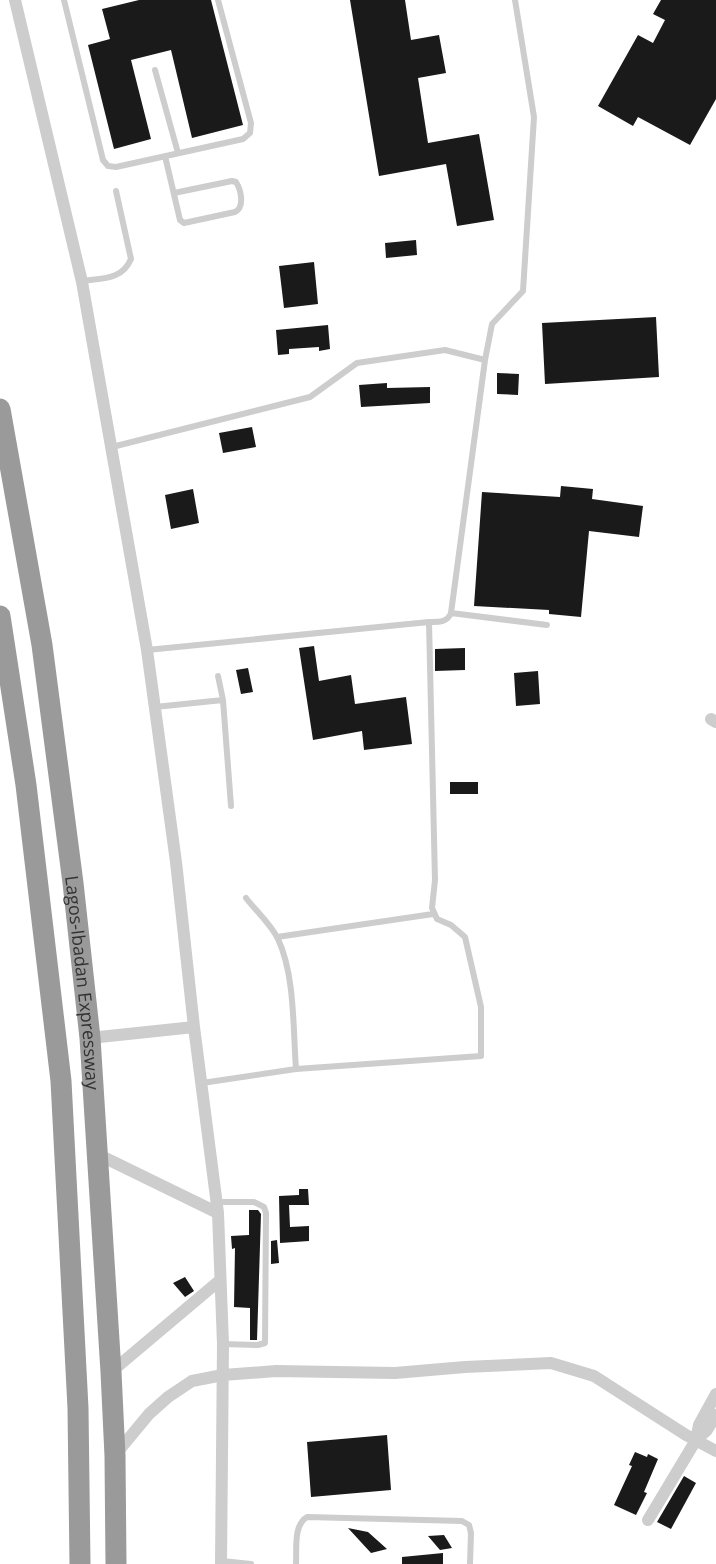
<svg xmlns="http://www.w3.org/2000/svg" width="716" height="1564" font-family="'Open Sans',sans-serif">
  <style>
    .building { fill: #1a1a1a }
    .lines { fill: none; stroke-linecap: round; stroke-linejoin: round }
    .lane { stroke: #cdcdcd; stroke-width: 6 }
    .street { stroke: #cdcdcd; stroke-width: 12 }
    .highway { stroke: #9a9a9a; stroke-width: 21 }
    .labels { text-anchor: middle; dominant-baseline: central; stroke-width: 6; stroke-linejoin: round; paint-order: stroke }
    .street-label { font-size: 18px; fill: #333; stroke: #fff }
  </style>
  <rect width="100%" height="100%" fill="#fff"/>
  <!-- building -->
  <path class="building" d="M139 0H211L243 125 192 138 171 50 131 60 151 139 114 149 88 45 110 39 102 9Z
    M350 0H405L411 40 439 35 446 73 418 78 428 143 479 134 494 220 457 226 446 164 379 176Z
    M661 0H716V99L690 145 638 117 633 126 598 106 638 35 653 43 665 20 653 14Z
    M416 240 417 255 386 258 385 243Z
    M314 262 318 304 284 308 279 266Z
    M656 317 659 377 545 384 542 323Z
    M328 325 330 349 319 351V347L289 349V354L278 355 276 330Z
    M497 373 519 374 518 395 497 394Z
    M387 383V388L430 387V403L361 407 359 385Z
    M252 427 256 447 223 453 219 433Z
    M561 486 593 489 592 499 643 506 639 537 589 531 581 617 549 614V610L474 606 482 492 560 497Z
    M193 489 199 523 171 529 165 495Z
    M314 646 319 681 351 675 355 704 406 697 412 744 364 750 362 731 313 740 299 648Z
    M465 648V670L435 671V649Z
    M248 668 253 692 241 694 236 670Z
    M538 671 540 704 516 706 514 673Z
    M450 782H478V794H450Z
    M299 1189H308L309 1205H289L290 1227 309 1226V1241L280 1243 279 1196 299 1195Z
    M249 1210H258L261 1214 257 1340H250V1308L234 1307 235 1248 232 1249 231 1236 249 1235Z
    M277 1240 279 1263 271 1264V1241Z
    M185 1277 194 1291 185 1297 173 1283Z
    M387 1435 391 1490 311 1497 307 1442Z
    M635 1452 647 1457 648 1454 658 1459 644 1492 647 1493 636 1515 614 1505 632 1466 629 1465Z
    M684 1476 696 1483 671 1529 657 1522Z
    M348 1528 368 1532 387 1549 371 1553Z
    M444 1535 452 1548 440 1550 428 1536Z
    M443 1553V1564H402V1557Z"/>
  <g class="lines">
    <!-- lane -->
    <path class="lane" d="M64 0 103 160 108 166 116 167 243 139 250 133 251 123 218 0
      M155 70 178 153
      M165 156 180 220 184 223 235 212C245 207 241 190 236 182L232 181 174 193
      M82 281C103 278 122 280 131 259L116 191
      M485 360 492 324 523 291 534 117 515 0
      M112 447 310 397 357 363 445 350 485 360 451 613C447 623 438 622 429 622L435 880 432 908 437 919 451 925 465 937 481 1007V1056L296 1069 202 1083
      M451 613 547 625
      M147 650 429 622
      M218 676 223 700 231 806
      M155 707 223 700
      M246 898C256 911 271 924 278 939 295 975 293 1029 296 1069
      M277 937 433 914
      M217 1202H254L264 1207 266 1213 265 1343 258 1345 223 1344
      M222 1561 251 1564
      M296 1564C297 1550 293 1525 307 1517L462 1521 469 1525 471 1533 470 1564"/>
    <!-- street -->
    <path class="street" d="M15 0 82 282 147 650 176 862 194 1027 218 1213 223 1344 221 1564
      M711 719 716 722
      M90 1038 194 1027
      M97 1154 218 1213
      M111 1372 219 1281
      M696 1440 707 1430 716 1415
      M115 1455 149 1414 168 1397 192 1381 223 1375 276 1371 395 1373 465 1367 551 1363 594 1376 686 1435 716 1451
      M648 1520 696 1440 699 1425 716 1394"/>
    <!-- highway -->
    <g class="highway">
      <path id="s1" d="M0 409 42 645 73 883 90 1038 111 1372 115 1456 116 1564"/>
      <path d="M0 616 26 785 61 1081 78 1408 80 1564"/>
    </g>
  </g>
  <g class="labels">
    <!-- street labels -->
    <g class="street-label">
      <text stroke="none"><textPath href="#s1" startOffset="580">Lagos-Ibadan Expressway</textPath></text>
    </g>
  </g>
</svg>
